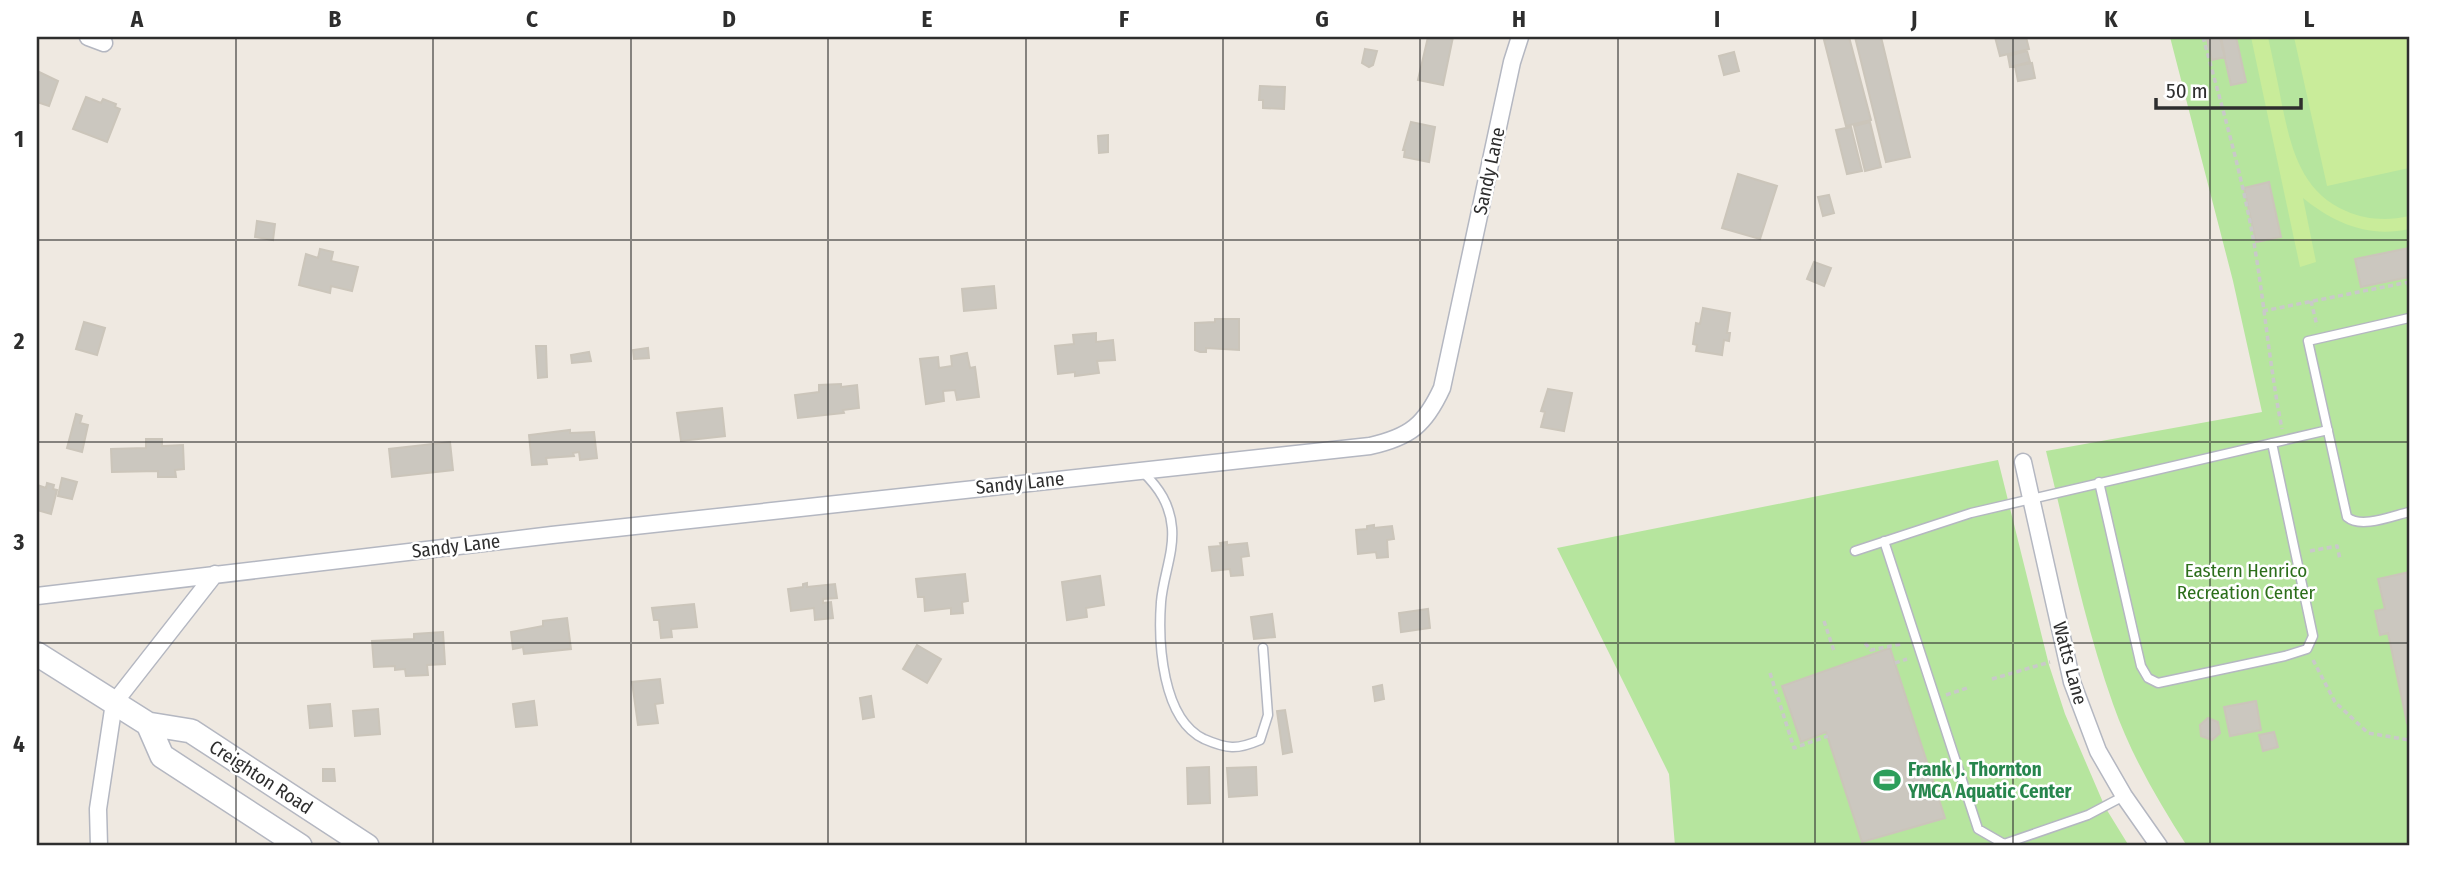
<svg xmlns="http://www.w3.org/2000/svg" width="2446" height="883" font-family="'Fira Sans Condensed',sans-serif">
  <style>
    .green { fill: #b6e59e }
    .pitch { fill: #c9ec9a }
    .building { fill: #cbc7bf; stroke: #cbc5ba; stroke-width: 2 }
    .lines { fill: none; stroke-linecap: round; stroke-linejoin: round }
    .lane-casing { stroke: #b4b7c1; stroke-width: 11 }
    .street-casing { stroke: #b4b7c1; stroke-width: 19 }
    .secondary-casing { stroke: #b4b7c1; stroke-width: 26 }
    .path { stroke: #c9c9c9; stroke-width: 3.5; stroke-dasharray: 5 3.5; stroke-linecap: butt }
    .lane { stroke: #fff; stroke-width: 8 }
    .street { stroke: #fff; stroke-width: 16 }
    .secondary { stroke: #fff; stroke-width: 23 }
    .grid { fill: none; stroke: #2e2e2e; stroke-width: 2; stroke-opacity: 0.55 }
    .labels { text-anchor: middle; dominant-baseline: central; stroke-width: 5; stroke-linejoin: round; paint-order: stroke }
    .street-label { font-size: 19px; fill: #2e2e2e; stroke: #fff }
    .park-label { font-size: 19px; fill: #2c6e1b; stroke: #fff }
    .leisure-label { font-size: 19px; font-weight: bold; fill: #27864d; stroke: #fff; text-anchor: start }
    .neatline { fill: none; stroke: #2e2e2e; stroke-width: 2.5 }
    .grid-label { font-size: 23px; text-anchor: middle; font-weight: bold; fill: #2e2e2e }
  </style>
  <rect width="100%" height="100%" fill="#efe9e1"/>
  <!-- green -->
  <path class="green" d="M2170 37H2409V846H2187C2158 801 2131 755 2113 704 2084 622 2067 536 2046 451L2262 412 2233 281Z
    M1998 460 2049 665 2065 714 2105 807 2129 846H1675L1669 774 1557 548Z"/>
  <!-- pitch -->
  <path class="pitch" d="M2251 37H2268C2273 60 2278 83 2282 105 2291 148 2301 192 2346 211 2366 220 2388 221 2409 216V229C2368 238 2334 223 2303 198L2316 262 2300 267Z
    M2294 37H2409V168L2327 186Z"/>
  <!-- building -->
  <path class="building" d="M1428 37H1453L1443 85 1418 80Z
    M1835 37H1849L1871 120 1846 126 1824 40Z
    M1855 37H1881L1910 157 1886 162Z
    M1995 37H2026L2029 49 2000 56Z
    M2220 37H2236L2246 82 2231 85Z
    M2221 37 2225 57 2212 60 2207 39Z
    M1365 49 1377 51 1373 65 1369 67 1362 63Z
    M2027 51 2030 62 2010 67 2008 56Z
    M1734 52 1739 71 1724 75 1719 56Z
    M2032 63 2035 78 2018 81 2015 66Z
    M37 71 58 81 49 106 37 102Z
    M1260 86 1285 87 1284 109 1263 108V100H1259Z
    M86 97 101 103 103 99 116 104 115 107 120 109 107 142 73 129Z
    M1411 122 1435 127 1429 162 1404 157 1405 150H1403Z
    M1870 122 1881 167 1865 171 1854 126Z
    M1851 127 1862 171 1847 174 1836 130Z
    M1108 135V152L1099 153 1098 136Z
    M1738 174 1777 186 1760 239 1722 228Z
    M2269 182 2281 237 2256 242 2244 188Z
    M1829 195 1834 213 1823 216 1818 197Z
    M257 221 275 224 273 240 255 237Z
    M2409 248V277L2361 287 2355 259Z
    M320 249 333 252 331 261 358 267 352 291 331 286 330 293 299 285 306 254 318 258Z
    M1814 262 1831 268 1824 286 1807 279Z
    M994 286 996 308 964 311 962 289Z
    M1703 308 1730 313 1727 333H1730L1729 341 1724 340 1722 355 1696 351 1697 345 1693 344 1696 323 1700 324Z
    M1215 319H1239V350L1206 348V352H1200L1195 350V323L1215 322Z
    M84 322 105 328 97 355 76 349Z
    M1096 333V342L1113 340 1115 360 1097 361 1099 373 1075 376V372L1058 374 1055 346 1074 344 1073 335Z
    M536 346H546L547 377 538 378Z
    M648 348 649 358 634 359 633 350Z
    M589 352 591 361 572 363 571 355Z
    M967 353 970 368 975 367 979 397 957 400 955 390 943 391 944 401 926 404 920 359 938 357 939 368 952 366 951 356Z
    M841 384V387L857 385 859 408 843 410 844 413 798 418 795 395 819 392V385Z
    M1548 389 1572 393 1564 431 1541 427 1545 412 1541 411Z
    M722 408 725 436 681 441 677 413Z
    M76 414 82 416 80 423 88 425 82 452 67 448Z
    M570 430V433L594 432 597 458 580 460 579 452 573 453 574 456 546 458 547 464 532 465 529 435Z
    M146 439H162V446L183 445 184 469 175 470 176 477H158V471L112 472 111 449 146 448Z
    M450 442 453 470 392 477 389 449Z
    M62 478 77 482 72 499 58 496Z
    M47 483 54 485 53 489 57 490 51 514 37 510V485L46 488Z
    M1374 525V528L1392 526 1394 539 1387 540 1388 557 1377 558 1376 552 1358 554 1356 530 1367 529V526Z
    M1227 542V545L1247 543 1249 556 1241 557 1243 575 1231 576 1230 569 1212 571 1209 547 1221 546 1220 543Z
    M2409 572V722L2407 723 2388 633 2380 635 2375 611 2385 609 2378 579Z
    M965 574 968 601 962 602 963 613 951 614V608L925 611 924 597H918L916 579Z
    M1100 576 1104 605 1086 608 1087 617 1067 620 1062 582Z
    M807 583V587L835 584 837 598 823 599V603L831 602 833 618 815 620 814 608 791 611 788 589 803 587V584Z
    M694 604 697 627 671 629 672 637 661 638 659 620H654L652 608Z
    M1428 609 1430 628 1401 632 1399 613Z
    M1272 614 1275 637 1254 639 1251 617Z
    M567 618 571 649 524 654 523 647 513 649 511 632 543 626V621Z
    M443 632 445 664 427 665 428 675 406 676 405 669 395 670V666L374 667 372 641 414 639V634Z
    M917 645 941 659 927 683 903 669Z
    M1890 648 1945 818 1862 842 1826 732 1801 742 1782 686Z
    M660 679 663 703 655 704 658 723 638 725 632 682Z
    M1382 685 1384 699 1375 701 1373 687Z
    M871 696 874 717 863 719 860 698Z
    M534 701 537 725 516 727 513 704Z
    M2256 701 2261 730 2230 736 2224 707Z
    M330 704 332 726 310 728 308 706Z
    M378 709 380 734 355 736 353 711Z
    M1285 710 1292 752 1283 754 1277 711Z
    M2208 718 2218 722 2220 733 2212 740 2201 736 2200 725Z
    M2274 732 2278 747 2263 751 2259 735Z
    M1209 767 1210 803 1188 804 1187 768Z
    M1256 767 1257 795 1229 797 1227 768Z
    M323 769H334L335 781H323Z"/>
  <g class="lines">
    <defs>
      <path id="lane" d="M2409 318 2308 341 2347 517C2361 529 2392 516 2409 512
        M1143 472C1159 488 1170 504 1172 528 1174 553 1163 577 1161 602 1158 643 1162 719 1204 739 1227 749 1237 750 1260 740L1268 715 1263 648
        M2099 482 2141 666 2148 678 2158 683 2285 656 2307 649 2313 636 2272 443
        M1884 541 1978 829 2004 844 2088 815 2124 796
        M1855 551 1971 513 2328 430"/>
      <path id="street" d="M88 37 104 43
        M2023 462 2072 682 2098 751 2124 796 2159 846
        M37 596 552 535 1370 446C1410 437 1425 425 1442 388L1512 62 1520 37
        M99 846 98 809 114 703 215 574"/>
      <path id="secondary" d="M37 654 148 724 191 731 367 846
        M148 724 162 756 300 846"/>
    </defs>
    <!-- lane casing -->
    <use href="#lane" class="lane-casing"/>
    <!-- street casing -->
    <use href="#street" class="street-casing"/>
    <!-- secondary casing -->
    <use href="#secondary" class="secondary-casing"/>
    <!-- path -->
    <path class="path" d="M2203 37C2222 107 2243 178 2255 249 2265 309 2270 369 2282 429
      M2408 282 2409 289
      M2311 301 2317 326
      M2263 311 2409 282
      M2310 551 2337 546 2340 559
      M1824 621 1834 651
      M1865 643 1871 650 1901 644
      M2313 660 2335 702 2368 733 2409 740
      M1895 663 1907 659
      M1770 673 1794 748 1828 736
      M1992 679 2050 662
      M1946 695 1970 687"/>
    <!-- lane -->
    <use href="#lane" class="lane"/>
    <!-- street -->
    <use href="#street" class="street"/>
    <!-- secondary -->
    <use href="#secondary" class="secondary"/>
  </g>
  <!-- grid -->
  <path class="grid" d="M236 37V846M433 37V846M631 37V846M828 37V846M1026 37V846M1223 37V846M1420 37V846M1618 37V846M1815 37V846M2013 37V846M2210 37V846M37 240H2409M37 442H2409M37 643H2409"/>
  <!-- icons -->
  <defs>
    <symbol id="stadium-bare" viewBox="-9 -9 18 18"><path d="M0-5a6.5 5 0 1 0 0 10a6.5 5 0 1 0 0-10ZM-3.5-1.8h7v3.6h-7Z" fill="#2e9e5b" stroke="#fff" stroke-width="2.5" paint-order="stroke"/></symbol>
  </defs>
  <g fill-rule="evenodd">
    <use href="#stadium-bare" x="1868" y="761" width="38" height="38"/>
  </g>
  <g class="labels">
    <!-- street labels -->
    <g class="street-label">
      <text transform="translate(1489 171) rotate(-78)">Sandy Lane</text>
      <text transform="translate(1020 483) rotate(-6)">Sandy Lane</text>
      <text transform="translate(456 546) rotate(-7)">Sandy Lane</text>
      <text transform="translate(2070 663) rotate(75)">Watts Lane</text>
      <text transform="translate(261 777) rotate(33)">Creighton Road</text>
    </g>
    <!-- park labels -->
    <g class="park-label">
      <text x="2246" y="570">Eastern Henrico<tspan x="2246" dy="22">Recreation Center</tspan></text>
    </g>
    <!-- leisure labels -->
    <g class="leisure-label">
      <text x="1908" y="769">Frank J. Thornton<tspan x="1908" dy="22">YMCA Aquatic Center</tspan></text>
    </g>
  </g>
  <!-- border -->
  <rect width="2446" height="883" fill="none" stroke="#ffffff" stroke-width="77"/>
  <!-- scale -->
  <path d="M2156 98v10h145v-10" fill="none" stroke="#2e2e2e" stroke-width="3.5"/>
  <text x="2166" y="98" font-size="21" fill="#2e2e2e" stroke="#ffffff" stroke-width="5" paint-order="stroke">50 m</text>
  <rect x="38" y="38" width="2370" height="806" class="neatline"/>
  <g class="grid-label">
    <text x="137" y="27">A</text>
    <text x="335" y="27">B</text>
    <text x="532" y="27">C</text>
    <text x="729" y="27">D</text>
    <text x="927" y="27">E</text>
    <text x="1124" y="27">F</text>
    <text x="1322" y="27">G</text>
    <text x="1519" y="27">H</text>
    <text x="1717" y="27">I</text>
    <text x="1914" y="27">J</text>
    <text x="2111" y="27">K</text>
    <text x="2309" y="27">L</text>
    <text x="19" y="147">1</text>
    <text x="19" y="349">2</text>
    <text x="19" y="550">3</text>
    <text x="19" y="752">4</text>
  </g>
</svg>
